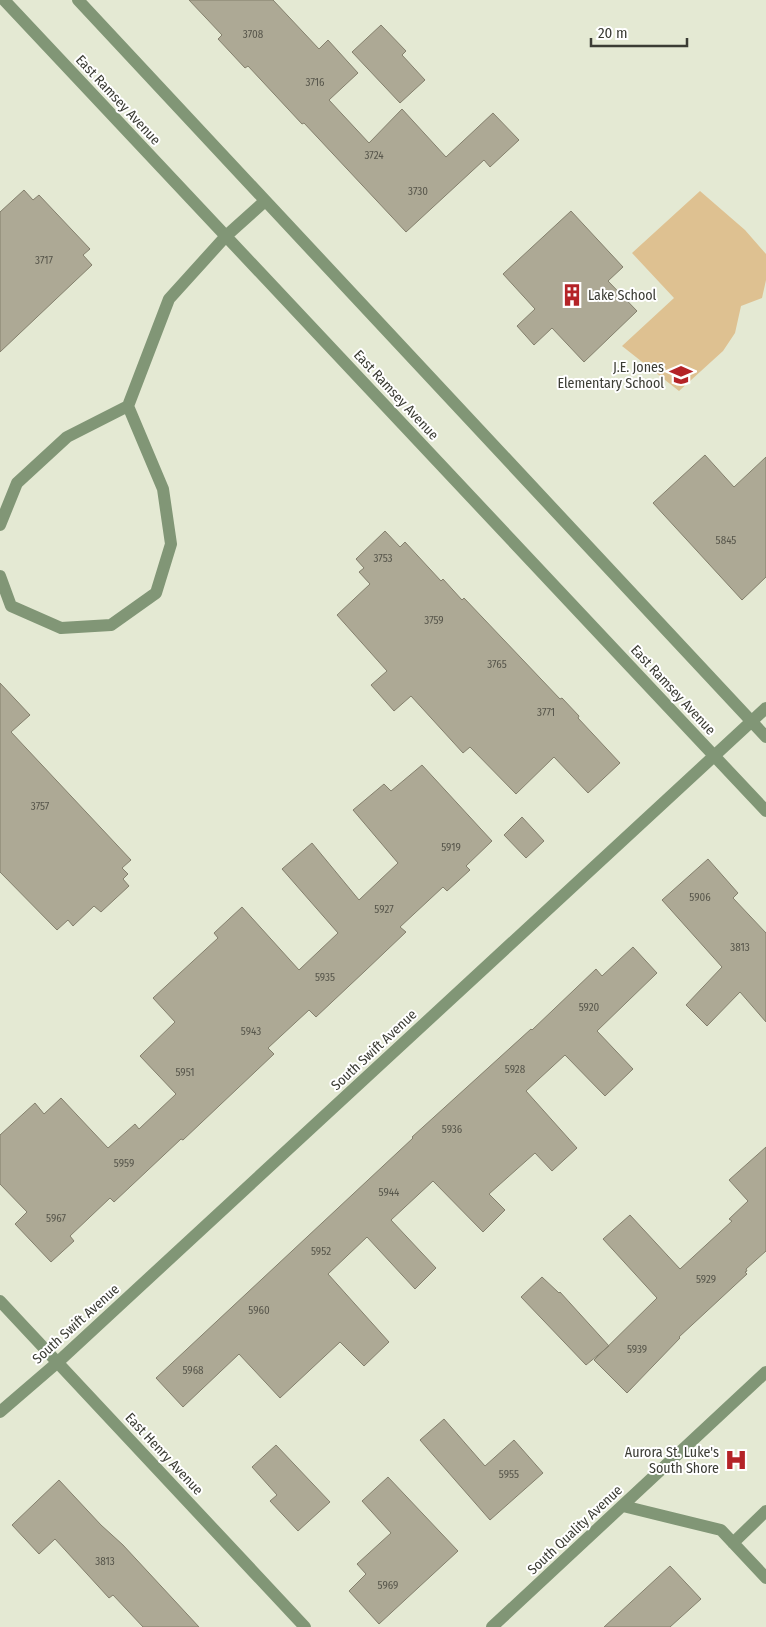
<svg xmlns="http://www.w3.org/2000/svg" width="766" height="1627" font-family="'Fira Sans Condensed',sans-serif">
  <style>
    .green { fill: #dec191 }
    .building { fill: #ada995; stroke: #84806d }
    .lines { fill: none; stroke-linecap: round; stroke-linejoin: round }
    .minor { stroke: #819676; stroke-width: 12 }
    .labels { text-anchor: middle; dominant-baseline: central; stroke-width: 4; stroke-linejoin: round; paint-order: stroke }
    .number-label { font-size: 11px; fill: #58574c }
    .street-label { font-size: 14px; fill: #3b3c34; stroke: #fff }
    .poi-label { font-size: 14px; fill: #3b3c34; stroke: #fff; text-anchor: end }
  </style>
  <rect width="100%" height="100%" fill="#e4e9d3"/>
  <!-- green -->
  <path class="green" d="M700 191 745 230 766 254V280L762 298 741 306 735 333 723 351 679 391 622 346 674 298 632 253Z"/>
  <!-- building -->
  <path class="building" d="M189 0H273L319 49 328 40 358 73 329 100 369 143 402 109 446 157 493 113 519 140 490 167 484 160 406 232 304 123 302 124 248 66 245 68 218 39 222 35Z
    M381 25 406 51 402 55 425 80 400 103 352 52Z
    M24 190 33 200 39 195 90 249 83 255 92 265 0 352V212Z
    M571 211 623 267 608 281 637 311 584 362 552 328 534 345 517 326 535 309 503 274Z
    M705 455 734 487 766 457V577L742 600 653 503Z
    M385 531 400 547 405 542 441 581 443 579 462 600 464 598 560 699 562 698 579 716 578 718 620 763 588 793 554 757 516 794 470 747 463 753 411 696 394 711 371 685 387 671 337 615 370 584 359 572 364 568 356 559Z
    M0 683 30 715 11 732 131 860 122 868 128 874 123 879 129 886 101 912 94 906 73 926 68 920 57 930 0 872Z
    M422 765 492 841 466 866 470 870 447 891 443 887 400 927 406 932 365 971 316 1017 309 1010 268 1048 274 1054 183 1140 181 1139 114 1202 110 1198 70 1236 74 1241 51 1262 15 1224 27 1212 0 1184V1135L35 1103 44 1114 61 1098 108 1148 135 1124 139 1129 176 1094 140 1056 175 1022 153 998 218 938 214 933 242 907 299 970 338 933 282 869 312 843 359 900 398 863 353 810 384 784 391 791Z
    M522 817 544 841 526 858 504 835Z
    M708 859 738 893 733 898 766 933V1022L740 992 707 1026 686 1005 722 967 662 900Z
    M633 947 657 973 597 1031 633 1069 605 1096 565 1055 526 1091 577 1148 552 1171 535 1153 489 1194 505 1210 483 1232 433 1181 391 1220 436 1268 415 1289 367 1237 328 1274 389 1342 364 1366 340 1342 280 1398 239 1354 183 1407 156 1378 413 1138 412 1137 531 1029 532 1030 596 969 602 976Z
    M766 1147V1251L746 1269 747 1271 745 1272 747 1274 679 1337 680 1338 627 1393 594 1360 657 1298 603 1239 630 1215 680 1269 732 1221 729 1219 748 1201 729 1180Z
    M542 1277 559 1293 560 1292 609 1346 586 1365 521 1297Z
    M444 1419 485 1466 514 1440 543 1473 490 1520 420 1440Z
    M276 1445 330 1502 298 1531 270 1501 277 1495 252 1467Z
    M388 1477 458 1551 379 1624 349 1591 366 1574 357 1564 391 1533 362 1501Z
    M59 1480 101 1525 123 1545 199 1627H143L113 1595 109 1598 55 1539 39 1554 12 1525Z
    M670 1566 701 1599 670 1627H604Z"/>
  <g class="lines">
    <!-- minor -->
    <path class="minor" d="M4 0 766 811
      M78 0 766 737
      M0 525 17 483 67 437 128 406 169 299 226 236 265 201
      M0 576 11 606 61 628 111 625 156 593 171 544 163 489 128 406
      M0 1301 305 1627
      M0 1412 58 1362 766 708
      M623 1506 721 1530 766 1578
      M733 1543 766 1511
      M492 1627 766 1372"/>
  </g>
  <!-- icons -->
  <defs>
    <symbol id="building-bare" viewBox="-9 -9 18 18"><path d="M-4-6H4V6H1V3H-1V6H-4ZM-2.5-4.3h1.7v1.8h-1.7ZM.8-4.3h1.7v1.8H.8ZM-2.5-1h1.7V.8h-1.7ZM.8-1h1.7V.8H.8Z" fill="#b42327" stroke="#fff" stroke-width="2.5" paint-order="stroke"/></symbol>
    <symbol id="school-bare" viewBox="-9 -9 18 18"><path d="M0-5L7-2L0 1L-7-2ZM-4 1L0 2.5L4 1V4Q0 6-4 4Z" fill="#b42327" stroke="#fff" stroke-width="2.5" paint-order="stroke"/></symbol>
    <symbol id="hospital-bare" viewBox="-9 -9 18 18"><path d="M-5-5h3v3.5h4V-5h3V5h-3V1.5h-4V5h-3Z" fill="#b42327" stroke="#fff" stroke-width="2.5" paint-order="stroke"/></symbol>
  </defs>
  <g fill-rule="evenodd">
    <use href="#building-bare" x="556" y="279" width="32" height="32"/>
    <use href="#school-bare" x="665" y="359" width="32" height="32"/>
    <use href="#hospital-bare" x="720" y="1444" width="32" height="32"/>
  </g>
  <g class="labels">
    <!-- number labels -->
    <g class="number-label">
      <text x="253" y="34">3708</text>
      <text x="315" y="82">3716</text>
      <text x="374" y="155">3724</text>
      <text x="418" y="191">3730</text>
      <text x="44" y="260">3717</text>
      <text x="726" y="540">5845</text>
      <text x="383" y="558">3753</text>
      <text x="434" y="620">3759</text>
      <text x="497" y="664">3765</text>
      <text x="546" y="712">3771</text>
      <text x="40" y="806">3757</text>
      <text x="451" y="847">5919</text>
      <text x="700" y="897">5906</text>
      <text x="384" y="909">5927</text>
      <text x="740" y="947">3813</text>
      <text x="325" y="977">5935</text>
      <text x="589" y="1007">5920</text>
      <text x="251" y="1031">5943</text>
      <text x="515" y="1069">5928</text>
      <text x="185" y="1072">5951</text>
      <text x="452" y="1129">5936</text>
      <text x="124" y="1163">5959</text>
      <text x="389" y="1192">5944</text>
      <text x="56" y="1218">5967</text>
      <text x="321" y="1251">5952</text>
      <text x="706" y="1279">5929</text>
      <text x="259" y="1310">5960</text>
      <text x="637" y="1349">5939</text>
      <text x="193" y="1370">5968</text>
      <text x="509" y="1474">5955</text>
      <text x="105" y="1561">3813</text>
      <text x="388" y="1585">5969</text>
    </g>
    <!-- street labels -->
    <g class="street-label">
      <text transform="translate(118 100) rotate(47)">East Ramsey Avenue</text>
      <text transform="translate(396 395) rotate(47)">East Ramsey Avenue</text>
      <text transform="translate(673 690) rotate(47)">East Ramsey Avenue</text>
      <text transform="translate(374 1050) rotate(-43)">South Swift Avenue</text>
      <text transform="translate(76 1324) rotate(-42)">South Swift Avenue</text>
      <text transform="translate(164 1454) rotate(47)">East Henry Avenue</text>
      <text transform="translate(575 1530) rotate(-43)">South Quality Avenue</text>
    </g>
    <!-- poi labels -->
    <g class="poi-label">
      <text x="588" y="295" text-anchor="start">Lake School</text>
      <text x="664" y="367">J.E. Jones<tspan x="664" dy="16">Elementary School</tspan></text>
      <text x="719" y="1452">Aurora St. Luke's<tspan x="719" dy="16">South Shore</tspan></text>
    </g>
  </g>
  <!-- scale -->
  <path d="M591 38v8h96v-8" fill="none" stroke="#3b3c34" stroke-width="2.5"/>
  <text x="598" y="38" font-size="15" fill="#3b3c34" stroke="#ffffff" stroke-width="4" paint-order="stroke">20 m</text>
</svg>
